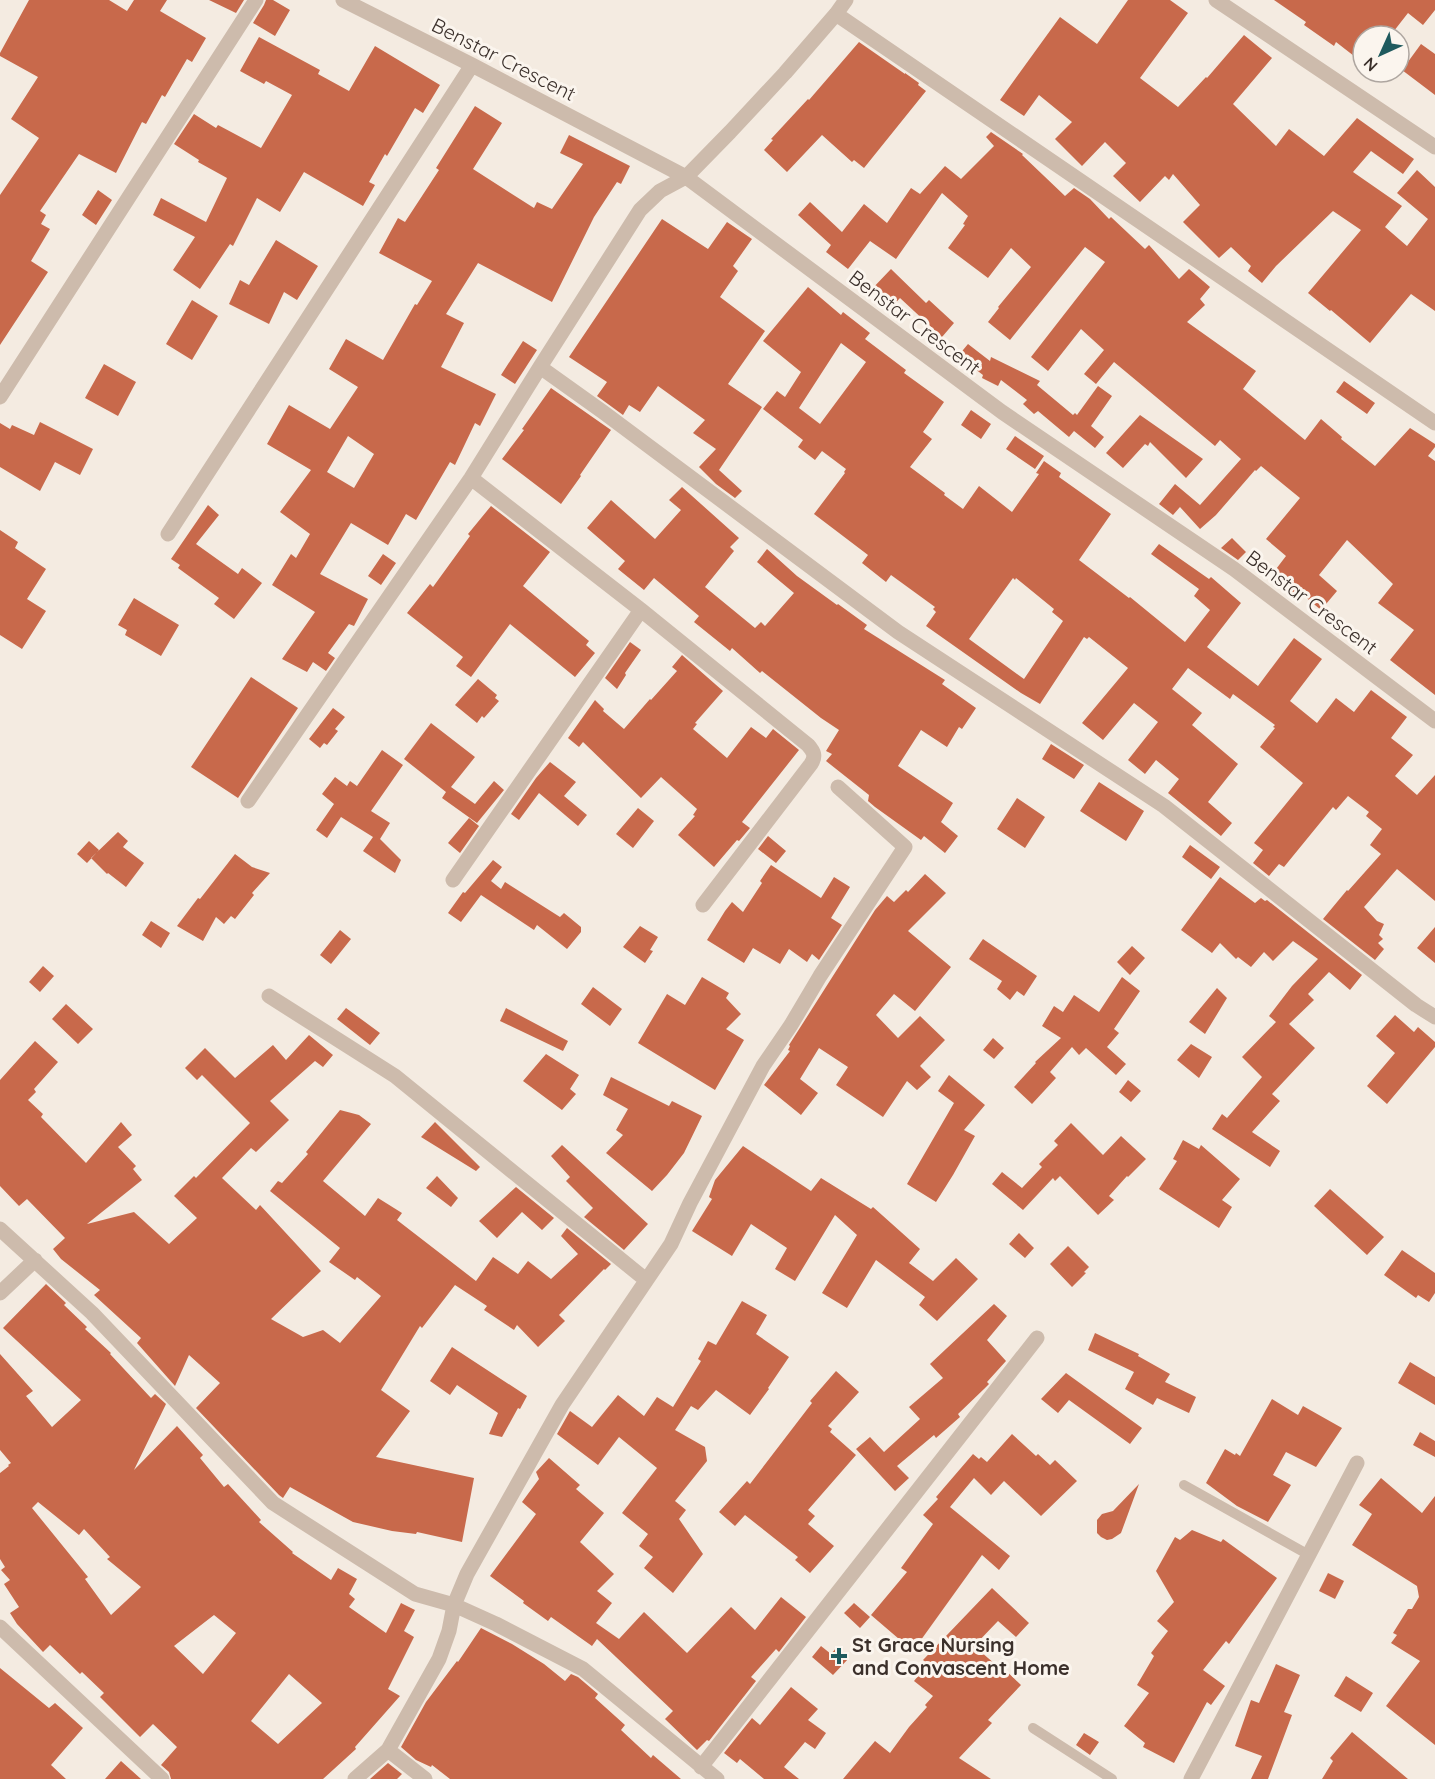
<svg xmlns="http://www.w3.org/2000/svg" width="1435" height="1779" font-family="Quicksand,sans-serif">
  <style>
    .building { fill: #c8694b; fill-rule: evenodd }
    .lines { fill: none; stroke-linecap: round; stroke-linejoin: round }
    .service { stroke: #cdbbac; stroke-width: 10 }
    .minor { stroke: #cdbbac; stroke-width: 15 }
    .poi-dot { fill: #1f5a5e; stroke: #fbf5ee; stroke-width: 2 }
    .labels { text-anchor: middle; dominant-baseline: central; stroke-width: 6; stroke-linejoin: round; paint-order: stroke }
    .street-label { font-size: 20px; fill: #3b302b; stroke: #fbf5ee }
    .poi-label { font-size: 20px; font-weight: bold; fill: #3b302b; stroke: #fbf5ee; text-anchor: start }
  </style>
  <rect width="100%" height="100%" fill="#f4ebe1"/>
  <!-- building -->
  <path class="building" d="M29 0H109L127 11 134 0H167L160 11 206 38 192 62 187 59 165 97 162 95 146 124 142 122 116 173 79 154 40 211 46 215 41 224 50 229 31 261 48 272 0 345V195L39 138 11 119 38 77 0 56V53Z
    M209 0H244L236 13Z
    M266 0H273L290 10 275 36 253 23 264 5Z
    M1128 0H1170L1188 13 1140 78 1178 107 1206 77 1207 78 1244 35 1272 58 1233 104 1276 146 1289 129 1324 156 1357 118 1414 159 1403 174 1371 151 1353 172 1402 206 1385 227 1407 246 1428 219 1397 193 1417 170 1435 187V311L1411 294 1370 343 1331 310 1330 311 1308 293 1361 230 1333 211 1276 266 1262 283 1248 271 1251 266 1231 247 1219 258 1183 222 1200 205 1173 174 1169 180 1165 176 1140 202 1113 176 1126 163 1105 142 1082 166 1055 139 1072 122 1039 95 1024 116 1000 100 1060 17 1097 44Z
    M1274 0H1435V10L1423 25 1408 13 1390 36H1363V63L1336 42 1334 46 1304 25 1306 22Z
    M259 37 320 70 318 74 349 91 375 46 440 85 423 113 415 108 387 156 385 154 369 182 375 185 363 206 304 172 280 212 257 198 233 246 230 244 200 289 173 270 195 237 153 215 161 198 206 222 227 178 198 162 199 160 174 144 194 114 216 128 218 125 261 148 292 95 266 81 264 84 240 71Z
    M859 42 905 74V73L919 83 918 85 926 91 864 168 854 160 852 162 822 135 787 172 764 150 773 140 771 139 808 99 809 100Z
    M1421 44 1435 54V95L1402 70Z
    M475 106 502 123 473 169 534 208 537 202 552 209 583 164 560 153 569 135 630 166 621 184 617 182 594 217 552 302 478 263 446 314 464 323 441 367 496 394 480 426 475 423 455 465 450 462 416 520 406 514 388 545 351 523 320 574 368 599 354 626 349 624 328 653 335 658 326 671 313 662 307 672 282 659 315 612 272 585 291 554 296 558 310 534 280 512 311 470 267 444 289 405 330 429 358 387 329 369 346 339 383 360 415 304 417 305 432 281 379 253 398 218 405 222 439 170 436 168ZM348 436 374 454 354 488 327 472Z
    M991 132 1023 154 1022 155 1065 196 1074 188 1090 199 1109 219 1111 217 1145 249 1149 245 1179 279 1189 269 1210 287 1200 299 1205 305 1187 322 1256 371 1243 389 1305 440 1321 419 1342 437 1341 439 1375 466 1410 428 1435 444V447L1428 456 1435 461V695L1390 660 1414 630 1378 603 1393 584 1347 540 1319 575 1337 591 1321 610 1297 590 1293 595 1270 577 1286 556 1266 539 1300 498 1261 466 1256 471 1255 470 1216 515 1200 529 1180 507 1173 515 1159 504 1175 484 1200 505 1241 459 1220 440 1215 446 1114 362 1096 384 1084 374 1104 350 1081 329 1048 371 1031 357 1105 262 1085 247 1010 340 988 322 999 308 998 307 1031 267 1011 248 988 278 948 248 965 225 963 224 968 216 942 193 896 259 870 241 848 269 826 252 831 245 798 215 810 202 842 232 864 204 887 223 911 188 920 194 945 166 961 179 994 146 986 137Z
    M98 190 112 200 96 225 82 215Z
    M662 219 708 249 727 222 752 239 733 266 738 271 720 297 765 331 728 384 762 407 719 470 742 491 735 498 716 484 699 467 716 449 693 433 705 420 658 386 640 412 629 405 623 415 597 396 607 382 569 357Z
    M276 240 318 266 297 300 284 292 269 324 229 304 240 280 249 285Z
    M891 269 926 303 929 300 954 323 942 337 900 298 890 309 870 291Z
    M808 287 841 315 843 312 870 333 865 339 906 370 904 373 944 402 923 432 932 439 910 467 945 493 944 495 963 509 979 486 1012 512 1039 474 1036 473 1044 461 1061 473 1059 477 1111 514 1079 560 1129 598 1130 597 1185 642 1210 610 1194 596 1199 589 1151 554 1159 544 1209 579 1211 577 1241 603 1207 647 1258 686 1294 638 1322 659 1290 701 1317 723 1336 698 1354 712 1371 690 1407 717 1391 738 1413 755 1395 776 1417 795 1435 775V901L1397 869 1364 907 1377 921 1384 924 1379 935 1383 939 1378 943 1384 949 1375 960 1323 919 1347 890 1348 891 1381 854 1370 845 1382 829 1366 816 1369 812 1348 796 1336 810 1333 807 1284 867 1279 864 1269 876 1253 863 1263 850 1254 843 1303 783 1260 747 1275 728 1273 727 1275 725 1233 694 1230 699 1188 668 1172 689 1202 713 1192 725 1238 764 1208 802 1232 823 1221 836 1168 793 1179 779 1156 760 1145 774 1128 760 1158 722 1134 703 1103 740 1082 723 1128 668 1089 637 1087 639 1084 637 1040 704 1021 693 926 626 936 612 933 609 935 607 891 575 886 582 862 563 868 555 814 514 845 473 844 472 846 469 822 451 815 460 798 447 803 440 763 409 777 391 785 397 801 372 763 341ZM841 343 866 362 820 424 799 408ZM1013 578 1015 580 1016 578 1054 609 1052 612 1063 621 1024 679 969 639Z
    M192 300 218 316 192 360 166 344Z
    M523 341 537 350 515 384 501 375Z
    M968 344 990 361 991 357 1040 381 1037 385 1073 415 1075 413 1077 415 1098 386 1112 396 1091 426 1104 437 1095 448 1074 431 1069 437 1038 411 1034 414 1023 404 1027 400 1001 380 998 386 982 378 983 375 958 356Z
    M104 364 136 382 118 416 85 398Z
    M1344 381 1375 403 1367 414 1336 392Z
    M551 388 611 430 580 475 581 476 561 504 502 459 524 430 522 429Z
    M971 410 991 424 981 439 961 425Z
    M1140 415 1203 459 1186 478 1150 442 1148 446 1145 444 1123 468 1106 453Z
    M40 422 93 449 80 475 55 462 40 491 0 467V423L10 429 12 425 34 435Z
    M1015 436 1044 456 1035 469 1006 449Z
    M682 487 739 538 730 547 734 551 705 587 755 628 761 622 765 626 794 593 757 562 767 549 797 576 837 605 838 604 867 625 864 629 945 680 942 684 976 708 962 729 959 727 947 747 921 730 898 766 953 803 941 822 958 836 945 853 924 836 921 840 875 807 868 801 869 795 826 761 832 754 826 751 839 730 821 718 762 671 760 673 732 648 730 651 694 622 699 616 654 578 644 590 618 569 625 561 587 528 611 500 655 539 681 510 669 500Z
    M208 505 219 515 196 544 238 574 242 568 262 583 234 619 214 604 219 598 178 568 180 565 171 559Z
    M491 506 550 552 523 586 589 641 586 645 595 653 575 677 510 624 471 677 456 666 463 657 407 613 430 584 433 587 470 536 468 534Z
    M0 530 18 542 15 548 46 569 27 599 46 611 22 649 0 635Z
    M1232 538 1246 552 1238 560 1221 548Z
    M383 554 396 563 381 585 368 576Z
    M134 598 179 625 161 656 125 635 127 630 118 625Z
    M630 642 641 650 625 673 626 675 617 689 605 678Z
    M682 655 723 691 695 723 697 724 693 729 727 758 751 727 766 738 773 729 799 750 742 822 750 828 739 841 737 840 714 867 678 835 695 816 693 815 697 809 661 777 641 798 583 742 579 747 568 738 595 700 604 709 603 711 624 729 650 699 651 700 677 671 672 667Z
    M251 677 298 708 238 798 191 767Z
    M478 679 497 695 495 698 499 701 484 718 482 716 477 723 455 705Z
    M333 708 345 717 335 729 338 731 327 745 324 743 320 748 309 739Z
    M431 723 475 757 451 787 475 804 494 781 504 790 477 823 442 798 446 792 404 759Z
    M1051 744 1084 765 1074 779 1042 759Z
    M382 750 403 765 371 811 390 823 380 839 401 860 395 873 363 851 373 837 341 817 327 838 316 830 334 804 322 794 335 777 347 786 350 781 357 786Z
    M550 762 576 782 564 796 587 815 578 826 539 793 519 820 511 814 536 778Z
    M1099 782 1144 811 1126 841 1080 811Z
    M1017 798 1045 817 1025 848 997 829Z
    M638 808 654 821 633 848 616 834Z
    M469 818 479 826 460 853 448 843Z
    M118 832 128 841 123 847 144 863 126 887 108 873 107 874 91 858Z
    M768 836 786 851 776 863 758 849Z
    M89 841 99 850 87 863 77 854Z
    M1190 845 1220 867 1211 879 1182 857Z
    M235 854 252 867 270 873 252 893 254 895 235 919 231 916 224 924 216 917 203 941 177 926 198 898 200 899Z
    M493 860 502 867 491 881 501 889 505 882 560 917 564 913 581 927V932L567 949 537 925 534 930 481 895 461 922 448 913 463 892 465 893Z
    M771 865 821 898 834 877 850 887 831 918 842 925 819 960 812 954 807 962 789 949 780 964 753 948 744 963 707 940 725 911 732 902 743 912 762 883 760 881Z
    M925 874 946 893 908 931 951 967 915 1011 894 994 876 1015 898 1038 920 1016 945 1040 920 1066 931 1077 917 1090 907 1081 883 1117 836 1085 848 1067 819 1048 800 1079 818 1093 801 1115 764 1085 790 1051 788 1050 790 1046 789 1045 875 910 887 896 894 902 906 890 908 892Z
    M1220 877 1255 903 1261 898 1265 901 1267 900 1362 975 1350 990 1329 972 1308 994 1314 1000 1289 1024 1315 1048 1272 1094 1280 1101 1252 1132 1280 1151 1270 1167 1212 1129 1222 1114 1227 1118 1262 1077 1242 1057 1276 1022 1269 1016 1292 986 1318 959 1293 941 1273 961 1264 952 1251 967 1238 957 1236 959 1220 943 1212 953 1181 930Z
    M151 921 170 933 161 948 142 935Z
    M640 926 658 937 650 950 653 951 645 963 623 947Z
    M1435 927V963L1417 948Z
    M340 930 351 939 331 964 320 955Z
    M983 939 1037 976 1024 996 1017 991 1010 1000 997 989 1002 981 969 959Z
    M1132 946 1145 958 1130 975 1117 962Z
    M43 966 54 976 40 992 29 982Z
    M702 977 729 993 726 998 741 1014 726 1029 744 1040 715 1090 638 1043 667 994 685 1005Z
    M1122 977 1140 991 1114 1029 1119 1033 1107 1047 1126 1064 1116 1075 1086 1048 1079 1055 1072 1047 1050 1072 1056 1078 1032 1104 1014 1087 1036 1063 1035 1062 1061 1038 1042 1026 1054 1006 1063 1012 1074 995 1099 1012Z
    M593 987 622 1009 610 1026 581 1004Z
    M1217 988 1227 998 1205 1034 1189 1022Z
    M66 1004 93 1029 78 1044 52 1019Z
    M346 1008 380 1033 370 1045 337 1019Z
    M506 1008 568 1041 563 1051 500 1021Z
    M1395 1015 1414 1032 1418 1027 1435 1042V1047L1387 1104 1367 1086 1395 1053 1376 1036Z
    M309 1035 333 1055 323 1067 315 1061 270 1101 289 1120 256 1152 251 1148 222 1178 256 1210 260 1205 321 1271 271 1319 303 1337 323 1330 340 1343 381 1296 357 1277 355 1280 329 1262 340 1248 270 1191 278 1181 282 1183 308 1154 306 1152 340 1110 359 1115 371 1124 323 1181 365 1216 378 1198 402 1213 397 1220 476 1281 493 1257 518 1274 528 1261 551 1279 578 1254 561 1236 567 1228 611 1264 605 1270 604 1269 559 1315 565 1321 538 1347 517 1325 514 1330 484 1310 487 1306 455 1285 422 1328 420 1326 381 1390 410 1411 376 1457 474 1478 462 1542 417 1532 416 1534 392 1531 353 1522 290 1487 283 1498 279 1495 196 1408 220 1383 189 1355 175 1386 137 1343 141 1338 94 1295 100 1290 61 1259 53 1249 65 1238 27 1199 19 1206 0 1186V1080L35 1041 58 1062 34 1089 36 1092 28 1100 43 1114 41 1117 86 1163 121 1122 132 1135 118 1147 136 1166 133 1169 142 1180 87 1224 134 1212 169 1244 197 1218 174 1196 194 1176 196 1178 250 1123 202 1075 197 1080 185 1068 205 1048 235 1078 273 1045 286 1060Z
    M993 1038 1004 1048 994 1059 983 1050Z
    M1191 1044 1212 1057 1199 1078 1177 1060Z
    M546 1054 579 1075 570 1089 576 1094 562 1110 523 1081Z
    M949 1075 985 1105 964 1130 975 1136 953 1175 936 1202 907 1184 954 1103 938 1091Z
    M611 1077 669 1106 672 1101 702 1116 684 1153 667 1175 652 1191 606 1153 623 1135 616 1130 628 1109 603 1095Z
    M1128 1080 1141 1091 1131 1102 1119 1092Z
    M435 1122 480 1167 476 1171 421 1137Z
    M1071 1123 1103 1155 1121 1136 1146 1159 1128 1177 1127 1176 1109 1196 1114 1200 1098 1215 1060 1176 1055 1181 1053 1178 1023 1210 992 1184 1002 1172 1022 1188 1042 1167 1039 1164 1058 1145 1054 1141Z
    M1183 1140 1199 1149 1201 1145 1240 1179 1222 1200 1232 1207 1219 1228 1159 1189 1177 1161 1173 1159Z
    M562 1145 648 1224 624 1250 584 1217 593 1208 566 1181 570 1177 551 1156Z
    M743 1146 811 1191 821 1178 871 1209 873 1207 920 1249 909 1263 933 1281 956 1258 978 1279 937 1321 919 1305 925 1297 876 1260 847 1308 822 1293 857 1235 835 1215 795 1281 775 1269 787 1248 751 1224 732 1256 692 1231 712 1199 709 1197 715 1180Z
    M437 1176 458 1198 451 1207 426 1188Z
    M516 1187 554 1218 542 1230 522 1212 497 1238 479 1221Z
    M1330 1189 1384 1237 1367 1255 1314 1206Z
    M1019 1233 1034 1248 1025 1258 1009 1244Z
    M1068 1246 1089 1267 1084 1272 1086 1273 1072 1287 1050 1264Z
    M1402 1250 1435 1273V1293L1429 1302 1418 1295 1416 1298 1384 1275Z
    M46 1284 66 1303 64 1305 87 1327 85 1329 111 1353 110 1354 151 1398 155 1394 166 1404 134 1470 177 1426 203 1455 200 1458 224 1487 228 1484 261 1520 259 1522 293 1552 292 1553 331 1580 338 1568 357 1579 349 1594 355 1599 349 1607 386 1633 401 1603 415 1610 404 1631 414 1637 388 1689 400 1696 355 1747 356 1749 323 1779H171L169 1772 161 1765 177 1747 153 1724 140 1737 100 1697 104 1693 82 1672 80 1674 50 1645 43 1652 17 1624 10 1613 19 1607 4 1584 10 1580 1 1570 5 1567 0 1559V1473L9 1466 8 1465 11 1463 0 1450V1354L33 1391 26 1396 52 1427 81 1400 3 1328ZM38 1502 79 1535 84 1529 110 1557 107 1559 141 1587 111 1615 85 1579 88 1577 32 1508ZM214 1615 236 1633 203 1674 174 1646ZM289 1674 322 1703 278 1744 251 1721Z
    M742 1301 767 1315 756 1334 789 1357 768 1388 769 1389 750 1415 716 1390 698 1410 691 1406 675 1430 705 1447 707 1461 675 1501 686 1510 679 1519 703 1554 673 1593 644 1568 653 1557 639 1546 648 1534 622 1513 657 1468 619 1437 598 1465 557 1434 570 1411 592 1427 618 1395 644 1416 657 1397 673 1407 701 1361 698 1359 708 1341 716 1345Z
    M994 1304 1007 1316 987 1340 1006 1361 987 1382 989 1384 984 1389 958 1414 960 1417 936 1438 934 1435 897 1466 909 1478 895 1491 856 1449 870 1437 884 1452 920 1419 909 1407 943 1378 930 1364Z
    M1095 1333 1139 1354 1138 1356 1170 1374 1165 1382 1196 1397 1189 1413 1157 1398 1153 1405 1125 1389 1134 1372 1088 1350Z
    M452 1347 527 1396 520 1409 518 1408 502 1437 489 1434 498 1413 457 1385 450 1395 430 1381Z
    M1410 1362 1435 1377V1405L1398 1383Z
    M836 1371 859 1392 828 1426 832 1429 830 1432 856 1455 808 1510 815 1516 808 1524 834 1546 810 1573 795 1560 798 1557 745 1515 735 1526 719 1512 747 1481 750 1484 812 1403 810 1401Z
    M1066 1373 1142 1428 1130 1444 1069 1400 1058 1413 1041 1399Z
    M1272 1399 1298 1415 1303 1406 1342 1428 1316 1467 1286 1452 1273 1475 1291 1485 1268 1522 1237 1506 1206 1483 1225 1449 1235 1455 1236 1453 1240 1456Z
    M1420 1432 1435 1441V1457L1413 1445Z
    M1012 1434 1036 1456 1038 1454 1050 1465 1055 1460 1077 1481 1041 1516 1004 1481 991 1495 974 1478 950 1507 1010 1556 999 1570 982 1555 913 1651 871 1615 907 1572 901 1568 933 1524 923 1515 938 1499 936 1497 973 1454 979 1459 981 1457 987 1462Z
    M549 1458 580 1485 576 1489 604 1513 580 1542 614 1574 597 1591 612 1603 596 1623 619 1639 644 1612 687 1653 731 1607 755 1630 781 1597 806 1617 779 1652 776 1649 751 1677 756 1681 709 1741 707 1740 697 1750 665 1719 673 1711 597 1639 592 1646 551 1617 548 1621 523 1603 524 1601 490 1576 536 1514 522 1502 539 1479 536 1472Z
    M1381 1478 1422 1513 1435 1496V1745L1386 1706 1420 1661 1391 1643 1397 1635 1393 1633 1408 1609H1412L1419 1597 1417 1586 1352 1545 1372 1514 1359 1505Z
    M1139 1484 1121 1533 1112 1539 1107 1540 1101 1537 1097 1533V1520L1102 1514 1113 1511Z
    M1192 1530 1221 1542 1223 1539 1277 1578 1229 1644 1226 1641 1203 1670 1225 1686 1211 1705 1207 1702 1174 1763 1143 1747 1145 1743 1124 1726 1149 1693 1137 1685 1154 1656 1151 1653 1168 1631 1157 1621 1174 1602 1156 1571 1175 1537 1180 1540Z
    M1328 1573 1344 1581 1335 1599 1319 1591Z
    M992 1588 1029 1623 1016 1637 998 1621 974 1646 995 1664 997 1662 1021 1685 988 1720 992 1723 959 1758 991 1779H843L875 1741 890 1753 909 1727 927 1707 925 1705 933 1696 914 1681 928 1664 923 1660Z
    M854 1603 870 1617 860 1628 844 1613Z
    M481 1628 512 1644 544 1664 565 1681 571 1674 578 1677 598 1694 595 1698 625 1725 621 1730 651 1758 653 1755 681 1779H450L432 1765 431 1767 416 1760 401 1747 426 1702 457 1661 458 1662Z
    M821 1646 831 1654 837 1647 849 1658 833 1675 812 1657Z
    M1276 1664 1300 1675 1284 1712 1292 1715 1268 1779H1251L1262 1756 1235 1746 1251 1700 1259 1703Z
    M0 1668 49 1708 55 1703 83 1728 51 1765 66 1779H0Z
    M1346 1676 1373 1693 1361 1712 1334 1696Z
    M791 1687 818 1709 808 1720 826 1733 815 1749 805 1742 784 1767 799 1779H764L740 1759 737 1763 724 1753 752 1718 760 1725Z
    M1352 1732 1408 1779H1322L1333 1761 1330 1758Z
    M1084 1733 1099 1742 1090 1755 1076 1745Z
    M121 1761 141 1779H105Z
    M388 1763 402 1774 397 1779H370Z"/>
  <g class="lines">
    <!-- service -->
    <path class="service" d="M1184 1485 1309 1555
      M1033 1728 1112 1779"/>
    <!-- minor -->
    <path class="minor" d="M343 0 472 65 686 177 1002 412 1234 569 1435 721
      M1216 0 1435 147
      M836 14 1435 423
      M540 367 603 412 898 632 1164 806 1416 1005 1435 1017
      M0 397 256 0
      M471 478 641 610 808 745C814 752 816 756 811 764L703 905
      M168 534 472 65
      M248 801 471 478 540 367 640 210 660 191 686 177 730 132 785 73 836 14 846 0
      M453 880 641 610
      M269 996 395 1076 646 1280
      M0 1229 92 1313 273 1503 415 1594 454 1605 496 1624 583 1669 717 1779
      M0 1293 35 1260
      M0 1627 162 1779
      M388 1750 425 1779
      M701 1767 1037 1338
      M355 1779 388 1750 439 1659 449 1631 454 1605 467 1574 562 1405 671 1244 690 1203 763 1066 791 1025 820 976 905 847 838 787
      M1191 1779 1357 1463"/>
  </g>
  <!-- markers -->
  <path class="poi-dot" d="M836 1647h6v6h6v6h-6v6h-6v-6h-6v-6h6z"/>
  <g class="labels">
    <!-- street labels -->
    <g class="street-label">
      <text transform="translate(504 59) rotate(27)">Benstar Crescent</text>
      <text transform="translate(915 322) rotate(37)">Benstar Crescent</text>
      <text transform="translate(1312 602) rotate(37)">Benstar Crescent</text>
    </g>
    <!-- poi labels -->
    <g class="poi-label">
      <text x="852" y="1644">St Grace Nursing<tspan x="852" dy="23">and Convascent Home</tspan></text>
    </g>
  </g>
  <!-- north arrow -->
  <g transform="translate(1381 54) rotate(225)"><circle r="28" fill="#fbf5ee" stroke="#aea6a0" stroke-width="1.5"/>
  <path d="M0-4.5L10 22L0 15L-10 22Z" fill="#1f5a5e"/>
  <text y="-9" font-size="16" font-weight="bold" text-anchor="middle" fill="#3b302b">N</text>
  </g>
</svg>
